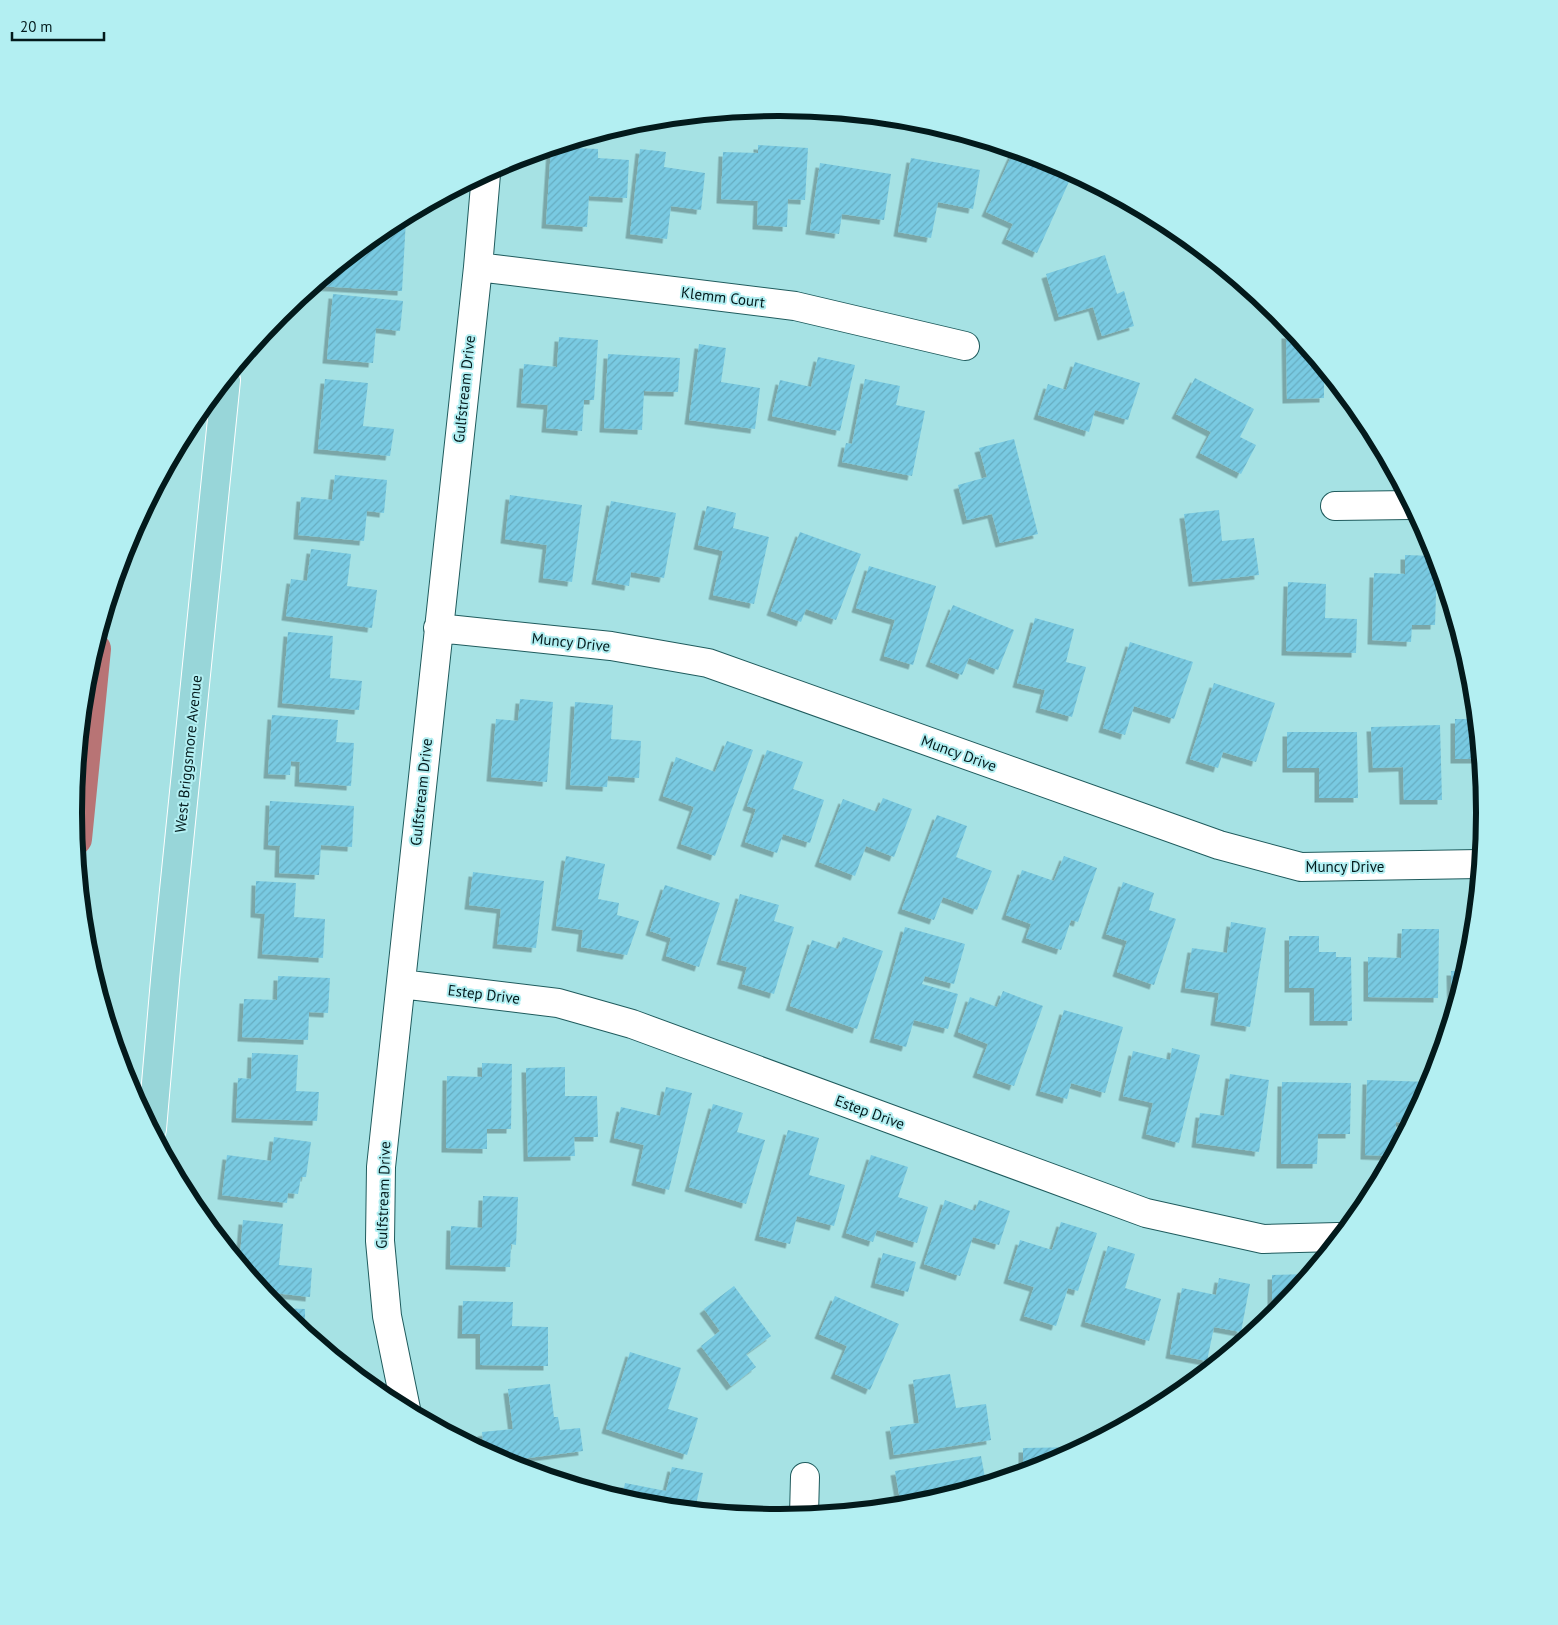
<svg xmlns="http://www.w3.org/2000/svg" width="1558" height="1625" font-family="'PT Sans',sans-serif">
  <style>
    .lines { fill: none; stroke-linecap: round; stroke-linejoin: round }
    .canal { stroke: #b87475; stroke-width: 32 }
    .building { fill: url(#building-hatch); filter: url(#shadow) }
    .street-casing { stroke: #1f5b5d; stroke-width: 30 }
    .primary-casing { stroke: #fff; stroke-width: 30 }
    .street { stroke: #fff; stroke-width: 28 }
    .primary { stroke: #98d6d9; stroke-width: 28 }
    .labels { text-anchor: middle; dominant-baseline: central; stroke-width: 4; stroke-linejoin: round; paint-order: stroke }
    .street-label { font-size: 15px; fill: #031a1c; stroke: #b3eff2 }
    .rim { fill: none; stroke: #031a1c; stroke-width: 6 }
  </style>
  <defs>
    <pattern id="building-hatch" width="6" height="6" patternUnits="userSpaceOnUse" patternTransform="scale(1.25)"><rect width="6" height="6" fill="#79cae2"/><path d="M-1 1l2-2M0 6l6-6M5 7l2-2" fill="none" stroke="#67adc1"/></pattern>
    <filter id="shadow"><feDropShadow dx="-4.5" dy="4.5" stdDeviation="0" flood-color="#0004"/></filter>
  </defs>
  <rect width="100%" height="100%" fill="#a6e2e4"/>
  <g class="lines">
    <!-- canal -->
    <path class="canal" d="M76 839 95 649"/>
  </g>
  <!-- building -->
  <path class="building" d="M758 145 808 148 805 200 788 199 787 227 757 225 758 201 721 199 723 152 758 153Z
    M555 147 598 149V158L629 160 627 198 589 196 587 227 546 224 551 148Z
    M640 149 666 152 664 167 705 173 701 210 671 206 667 239 630 234Z
    M1014 150 1072 175 1037 253 1006 239 1013 224 986 212Z
    M911 158 980 170 973 209 938 202 931 238 898 232Z
    M820 163 891 174 884 220 842 214 839 234 810 230Z
    M401 219H406L402 291 317 286V284L387 226Z
    M1105 255 1117 294 1124 291 1134 326 1102 336 1093 307 1059 317 1046 274Z
    M333 294 403 301 400 331 376 328 373 363 327 359Z
    M1286 334H1294L1324 370V398L1287 399Z
    M559 337 598 340 594 400H584L582 431 546 428 548 405 521 403 524 364 557 367Z
    M699 344 726 348 721 382 760 388 755 429 689 420Z
    M608 354 680 358 678 392 644 391 642 430 604 428Z
    M818 357 855 365 840 431 772 416 780 380 811 387Z
    M1075 362 1140 383 1128 420 1095 410 1089 432 1038 415 1048 384 1066 390Z
    M1195 378 1254 409 1240 437 1256 445 1241 474 1200 453 1211 432 1176 414Z
    M325 379 368 383 363 426 394 429 390 456 318 449Z
    M865 379 900 386 896 405 925 411 912 476 842 462 846 443 852 444Z
    M1014 439 1038 534 1000 543 992 514 967 520 958 485 987 477 979 448Z
    M335 475 387 480 384 513 367 511 364 541 298 535 301 497 332 500Z
    M510 495 582 505 572 582 543 578 547 545 505 539Z
    M611 501 676 513 664 578 631 572 629 586 596 580Z
    M707 506 736 513 733 528 769 537 754 604 713 595 723 551 698 545Z
    M1219 510 1222 541 1254 538 1259 575 1193 582 1184 514Z
    M800 532 861 554 836 620 806 609 801 622 771 611Z
    M311 549 351 554 347 586 377 590 372 628 286 616 291 579 307 581Z
    M1405 555 1435 556 1437 563 1435 625H1412L1411 642 1372 640 1374 573 1405 574Z
    M869 566 936 586 913 665 884 656 895 620 856 608Z
    M1288 582 1326 584 1325 618 1357 619 1356 653 1286 651Z
    M953 605 1014 630 998 670 969 658 962 675 930 662Z
    M1035 618 1074 629 1066 662 1086 667 1072 717 1040 708 1045 690 1017 683Z
    M288 632 333 636 330 678 362 681 359 710 282 703Z
    M1130 642 1193 662 1174 719 1134 706 1125 735 1103 728Z
    M1214 683 1275 703 1256 762 1223 752 1218 768 1190 759Z
    M520 699 553 702 547 782 491 777 496 719 518 721Z
    M575 702 613 705 611 739 641 741 639 778 608 776 607 787 570 785Z
    M272 715 338 720 336 742 354 743 351 786 299 782 300 762 291 761 290 775 268 774Z
    M1455 719H1475L1479 759H1455Z
    M1440 725 1442 800H1404L1403 767 1373 768 1371 727Z
    M1287 732H1357L1358 798H1319V768H1287Z
    M727 741 753 750 715 856 681 844 694 807 663 796 676 757 715 772Z
    M767 750 803 762 793 789 824 800 810 843 783 834 777 853 745 842 756 809 747 806Z
    M883 798 912 809 894 857 866 846 855 876 819 862 843 799 877 812Z
    M270 801 354 806 352 847 321 845 319 875 279 873 280 846 268 845Z
    M937 815 967 826 956 857 992 871 977 910 943 897 934 920 902 909Z
    M566 856 605 864 598 899 619 903 617 915 639 921 627 955 581 947 583 930 556 926Z
    M1064 856 1097 868 1078 922 1071 920 1061 950 1026 938 1031 924 1006 915 1022 870 1054 881Z
    M473 872 544 881 536 948 497 944 501 909 469 905Z
    M256 881 296 883 294 917 325 919 323 958 262 954 265 914 255 913Z
    M1123 882 1154 893 1149 910 1176 919 1154 985 1117 972 1127 941 1106 934Z
    M665 885 720 903 699 967 666 956 671 938 650 931Z
    M740 894 779 905 774 921 794 927 774 994 742 984 747 967 721 960Z
    M1231 922 1266 928 1250 1027 1215 1021 1219 993 1185 988 1192 948 1227 953Z
    M905 927 965 944 954 984 925 976 922 984 958 994 948 1029 914 1020 906 1047 874 1038Z
    M1402 929H1439L1438 998 1368 997V957L1401 958Z
    M1289 936H1319V952H1336V957H1351L1352 1021H1314V988H1289Z
    M843 937 883 951 857 1029 790 1006 812 940 838 949Z
    M1451 971H1464L1452 1011Z
    M278 976 330 978 328 1013 309 1012 308 1040 242 1037 244 999 277 1000Z
    M1003 991 1043 1006 1014 1086 977 1073 988 1044 958 1032 970 997 997 1007Z
    M1064 1010 1123 1027 1105 1093 1071 1083 1067 1099 1040 1091Z
    M1172 1048 1200 1055 1179 1143 1146 1134 1153 1103 1123 1096 1133 1051 1170 1060Z
    M252 1053 298 1055 296 1091 319 1092 317 1121 236 1118 238 1078 251 1079Z
    M482 1063 512 1064 511 1129H487V1149L446 1148 447 1076 482 1077Z
    M565 1067V1096H597L598 1137H574L575 1156 528 1157 526 1068Z
    M1230 1074 1269 1080 1259 1152 1196 1143 1200 1113 1224 1116Z
    M1367 1080 1431 1082 1409 1123 1396 1122 1395 1149 1391 1156 1365 1155Z
    M1282 1082 1351 1083 1350 1134H1318L1317 1164H1281Z
    M666 1087 692 1093 669 1190 636 1181 644 1145 614 1138 621 1107 660 1116Z
    M713 1104 743 1113 737 1132 765 1140 746 1204 689 1187Z
    M788 1130 819 1138 809 1175 845 1185 834 1226 797 1216 790 1244 759 1236Z
    M274 1137 311 1142 306 1177H301L298 1194 288 1193 287 1203 222 1195 227 1155 271 1161Z
    M871 1155 908 1167 898 1197 928 1207 917 1243 877 1230 873 1242 846 1233Z
    M483 1196 518 1197 516 1245 511 1244 510 1267 450 1265 451 1226 482 1228Z
    M945 1200 975 1211 979 1200 1010 1211 999 1245 973 1237 960 1276 924 1264Z
    M243 1220 283 1224 279 1265 312 1268 310 1297 265 1292 235 1255 240 1256Z
    M1061 1222 1097 1233 1078 1291 1068 1288 1056 1326 1024 1316 1034 1287 1008 1279 1020 1240 1052 1250Z
    M1108 1246 1135 1254 1125 1288 1161 1299 1149 1341 1085 1322Z
    M883 1253 916 1262 908 1292 875 1283Z
    M1308 1274 1277 1311 1272 1316V1275Z
    M1219 1278 1250 1284 1241 1332 1214 1327 1207 1361 1170 1354 1182 1288 1216 1295Z
    M734 1286 771 1336 746 1354 756 1367 731 1386 701 1346 720 1331 704 1309Z
    M835 1296 899 1324 870 1390 835 1374 847 1346 819 1334Z
    M463 1301 513 1302 512 1326 548 1327V1366L480 1365V1334H462Z
    M278 1308 305 1309V1331L280 1311Z
    M630 1352 681 1368 668 1409 698 1418 687 1455 606 1429Z
    M950 1374 956 1408 986 1404 991 1440 894 1455 890 1427 919 1423 913 1380Z
    M550 1384 554 1417H558L560 1430 580 1428 583 1451 503 1461 484 1451 482 1432 513 1429 508 1389Z
    M1081 1447 1049 1464 1023 1472V1448Z
    M981 1456 986 1483 926 1501 925 1496 900 1500 895 1471Z
    M672 1467 703 1473 695 1509 641 1504 622 1498 625 1483 666 1491Z"/>
  <g class="lines">
    <defs>
      <path id="street" d="M478 267 795 306 965 346
        M1335 506 1410 505
        M438 628 611 646 708 663 1219 845 1301 867 1479 864
        M401 984 558 1003 632 1024 1146 1213 1263 1239 1338 1237
        M406 1409 387 1316 380 1241 381 1167 478 267 486 174
        M804 1515 805 1477"/>
      <path id="primary" d="M152 1129 166 969 226 380"/>
    </defs>
    <!-- street casing -->
    <use href="#street" class="street-casing"/>
    <!-- primary casing -->
    <use href="#primary" class="primary-casing"/>
    <!-- street -->
    <use href="#street" class="street"/>
    <!-- primary -->
    <use href="#primary" class="primary"/>
  </g>
  <g class="labels">
    <!-- street labels -->
    <g class="street-label">
      <text transform="translate(723 297) rotate(7)">Klemm Court</text>
      <text transform="translate(464 389) rotate(-84)">Gulfstream Drive</text>
      <text transform="translate(571 642) rotate(6)">Muncy Drive</text>
      <text transform="translate(959 753) rotate(20)">Muncy Drive</text>
      <text transform="translate(188 754) rotate(-84)">West Briggsmore Avenue</text>
      <text transform="translate(421 792) rotate(-84)">Gulfstream Drive</text>
      <text x="1345" y="866">Muncy Drive</text>
      <text transform="translate(484 994) rotate(7)">Estep Drive</text>
      <text transform="translate(870 1112) rotate(20)">Estep Drive</text>
      <text transform="translate(383 1195) rotate(-88)">Gulfstream Drive</text>
    </g>
  </g>
  <!-- crop -->
  <path d="M0 0H1558V1625H0ZM778 116H780A696 696 0 0 1 1476 812V813A696 696 0 0 1 780 1509H778A696 696 0 0 1 82 813V812A696 696 0 0 1 778 116Z" fill="#b3eff2" fill-rule="evenodd"/>
  <path class="rim" d="M778 116H780A696 696 0 0 1 1476 812V813A696 696 0 0 1 780 1509H778A696 696 0 0 1 82 813V812A696 696 0 0 1 778 116Z"/>
  <!-- scale -->
  <path d="M12 32v8h92v-8" fill="none" stroke="#031a1c" stroke-width="2.5"/>
  <text x="20" y="32" font-size="15" fill="#031a1c" stroke="#b3eff2" stroke-width="4" paint-order="stroke">20 m</text>
</svg>
